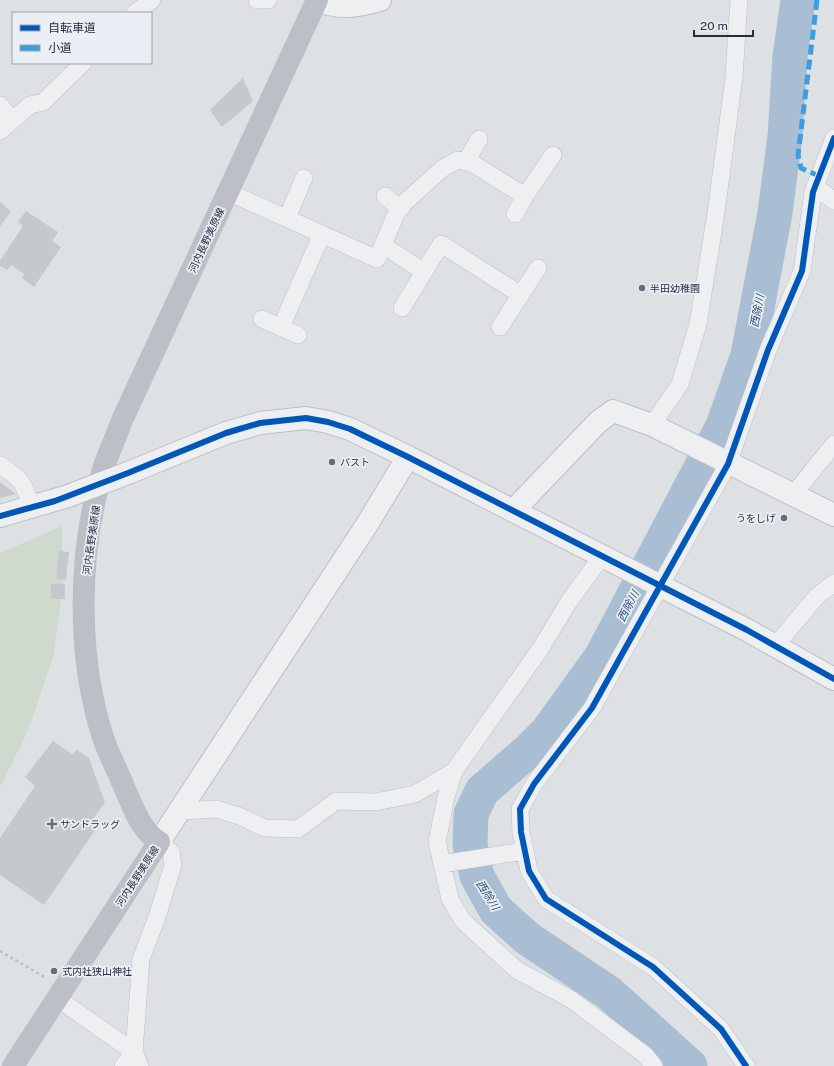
<svg xmlns="http://www.w3.org/2000/svg" width="834" height="1066" font-family="'Public Sans','Noto Sans JP',sans-serif">
  <style>
    .green { fill: #cfd9ce }
    .lines { fill: none; stroke-linecap: round; stroke-linejoin: round }
    .river { stroke: #a9bed2; stroke-width: 35 }
    .building { fill: #c6c9cc }
    .minor-casing { stroke: #bcbfc2; stroke-width: 18 }
    .tertiary-casing { stroke: #bcbfc2; stroke-width: 24 }
    .path { stroke: #bdbfc4; stroke-width: 2.5; stroke-dasharray: 3 3; stroke-linecap: butt }
    .minor { stroke: #edeff1; stroke-width: 17 }
    .tertiary { stroke: #edeff1; stroke-width: 22 }
    .secondary { stroke: #bcbfc5; stroke-width: 22 }
    .tertiary-bridge-casing { stroke: #bcbfc2; stroke-width: 24; stroke-linecap: butt }
    .tertiary-bridge { stroke: #edeff1; stroke-width: 22 }
    .quiet { stroke: #3c9de3; stroke-width: 5; stroke-dasharray: 10 5; stroke-linecap: butt }
    .cycleway-casing { stroke: #ebeff5; stroke-width: 8 }
    .cycleway { stroke: #0057b8; stroke-width: 6 }
    .poi-dot { fill: #656d79; stroke: #ebeff5; stroke-width: 1.5 }
    .labels { text-anchor: middle; dominant-baseline: central; stroke-width: 3.5; stroke-linejoin: round; paint-order: stroke }
    .street-label { font-size: 10px; fill: #242e3f; stroke: #ebeff5 }
    .poi-label { font-size: 10px; fill: #242e3f; stroke: #ebeff5; text-anchor: start }
    .water-label { font-size: 11px; font-style: italic; fill: #2b4e76; stroke: #ebeff5 }
  </style>
  <rect width="100%" height="100%" fill="#dee1e4"/>
  <!-- green -->
  <path class="green" d="M62 526 63 585 54 654 29 728 0 787V553Z"/>
  <g class="lines">
    <!-- river -->
    <path class="river" d="M690 1066 609 993 527 938 496 910 477 876 470 845 471 814 482 791 527 752 548 731 602 656 723 426 748 355 775 213 785 136 790 56 798 0"/>
  </g>
  <!-- building -->
  <path class="building" d="M243 78 253 101 222 127 210 110Z
    M1 202 11 212 0 226V203Z
    M26 211 58 232 52 241 61 247 34 287 22 278 24 274 11 265 7 270 0 266V261L23 226 18 222Z
    M0 482 16 494 0 498Z
    M59 551 69 552 66 580 56 579Z
    M51 584H65V599H51Z
    M53 741 72 754 77 750 89 758 105 803 91 821 98 826 44 905 0 875V838L35 786 25 777Z"/>
  <g class="lines">
    <defs>
      <path id="minor" d="M257 0H268
        M135 13 152 0
        M0 105 12 120
        M0 131 30 105 43 102 83 63
        M466 162 479 139
        M815 186 834 201
        M228 192 377 259 396 214 404 203 443 168 458 160 472 163 525 196 553 155
        M385 196 400 209
        M515 214 525 196
        M287 218 304 178
        M383 245 424 272
        M402 308 441 244 521 295
        M262 319 298 335
        M281 327 322 234
        M500 327 538 268
        M652 425 680 384 698 324 716 213 734 77 739 0
        M0 465C22 479 25 484 31 508
        M793 495 834 444
        M602 556 568 603 541 648 454 771 446 797 437 842 450 899 463 921 517 970 572 1000 645 1055 654 1066
        M775 646 817 596 834 583
        M180 811 217 809 239 816 265 828 298 829 336 801 376 802 415 794 454 771
        M442 864 524 851
        M57 998 134 1052
        M123 1066 134 1052
        M140 1066 134 1052 141 959 157 917 173 865 171 852 159 842
        M746 1066 721 1029 653 967 546 899 529 871 521 832 520 809 534 784 592 708 728 464 768 350 802 271 813 192 834 138"/>
      <path id="tertiary" d="M318 0C339 10 359 6 380 0
        M128 473 226 433 260 423 306 418 328 422 350 429 408 457 747 630 834 679
        M513 511 598 422 613 411 652 425 834 515
        M0 516 68 496
        M159 842 366 526 408 457"/>
    </defs>
    <!-- minor casing -->
    <use href="#minor" class="minor-casing"/>
    <!-- tertiary casing -->
    <use href="#tertiary" class="tertiary-casing"/>
    <!-- path -->
    <path class="path" d="M0 951 46 978"/>
    <!-- minor -->
    <use href="#minor" class="minor"/>
    <!-- tertiary -->
    <use href="#tertiary" class="tertiary"/>
    <!-- secondary -->
    <path class="secondary" d="M13 1066 159 842C139 829 132 804 122 782 117 770 111 758 106 746 76 662 77 551 104 466 110 450 117 434 123 418L317 0"/>
    <defs>
      <path id="tertiary-bridge" d="M68 496 128 473"/>
    </defs>
    <!-- tertiary-bridge casing -->
    <use href="#tertiary-bridge" class="tertiary-bridge-casing"/>
    <!-- tertiary-bridge -->
    <use href="#tertiary-bridge" class="tertiary-bridge"/>
    <!-- quiet -->
    <path class="quiet" d="M817 0 798 155 801 168 819 176"/>
    <defs>
      <path id="cycleway" d="M0 516 55 501 128 473 226 433 260 423 306 418 328 422 350 429 408 457 747 630 834 679
        M746 1066 721 1029 653 967 546 899 529 871 521 832 520 809 534 784 592 708 728 464 768 350 802 271 813 192 834 138"/>
    </defs>
    <!-- cycleway casing -->
    <use href="#cycleway" class="cycleway-casing"/>
    <!-- cycleway -->
    <use href="#cycleway" class="cycleway"/>
  </g>
  <!-- markers -->
  <g class="poi-dot">
    <circle cx="642" cy="288" r="4"/>
    <circle cx="332" cy="462" r="4"/>
    <circle cx="784" cy="518" r="4"/>
    <path d="M50 818h4v4h4v4h-4v4h-4v-4h-4v-4h4z"/>
    <circle cx="54" cy="971" r="4"/>
  </g>
  <g class="labels">
    <!-- street labels -->
    <g class="street-label">
      <text transform="translate(206 240) rotate(-65)">河内長野美原線</text>
      <text transform="translate(91 540) rotate(-82)">河内長野美原線</text>
      <text transform="translate(137 876) rotate(-57)">河内長野美原線</text>
    </g>
    <!-- poi labels -->
    <g class="poi-label">
      <text x="650" y="288">半田幼稚園</text>
      <text x="340" y="462">パスト</text>
      <text x="776" y="518" text-anchor="end">うをしげ</text>
      <text x="60" y="824">サンドラッグ</text>
      <text x="62" y="971">式内社狭山神社</text>
    </g>
    <!-- water labels -->
    <g class="water-label">
      <text transform="translate(757 311) rotate(-79)">西除川</text>
      <text transform="translate(628 606) rotate(-62)">西除川</text>
      <text transform="translate(488 895) rotate(58)">西除川</text>
    </g>
  </g>
  <!-- legend -->
  <rect x="12" y="12" width="140" height="52" fill="#ebeff5" stroke="#9ba2ac"/>
  <rect x="20" y="25" width="20" height="6" fill="#0057b8" stroke="#9ba2ac"/>
  <text x="48" y="32" font-size="12" fill="#242e3f">自転車道</text>
  <rect x="20" y="45" width="20" height="6" fill="#3c9de3" stroke="#9ba2ac"/>
  <text x="48" y="52" font-size="12" fill="#242e3f">小道</text>
  <!-- scale -->
  <path d="M694 30v6h59v-6" fill="none" stroke="#242e3f" stroke-width="2"/>
  <text x="700" y="30" font-size="12" fill="#242e3f" stroke="#ebeff5" stroke-width="3" paint-order="stroke">20 m</text>
</svg>
